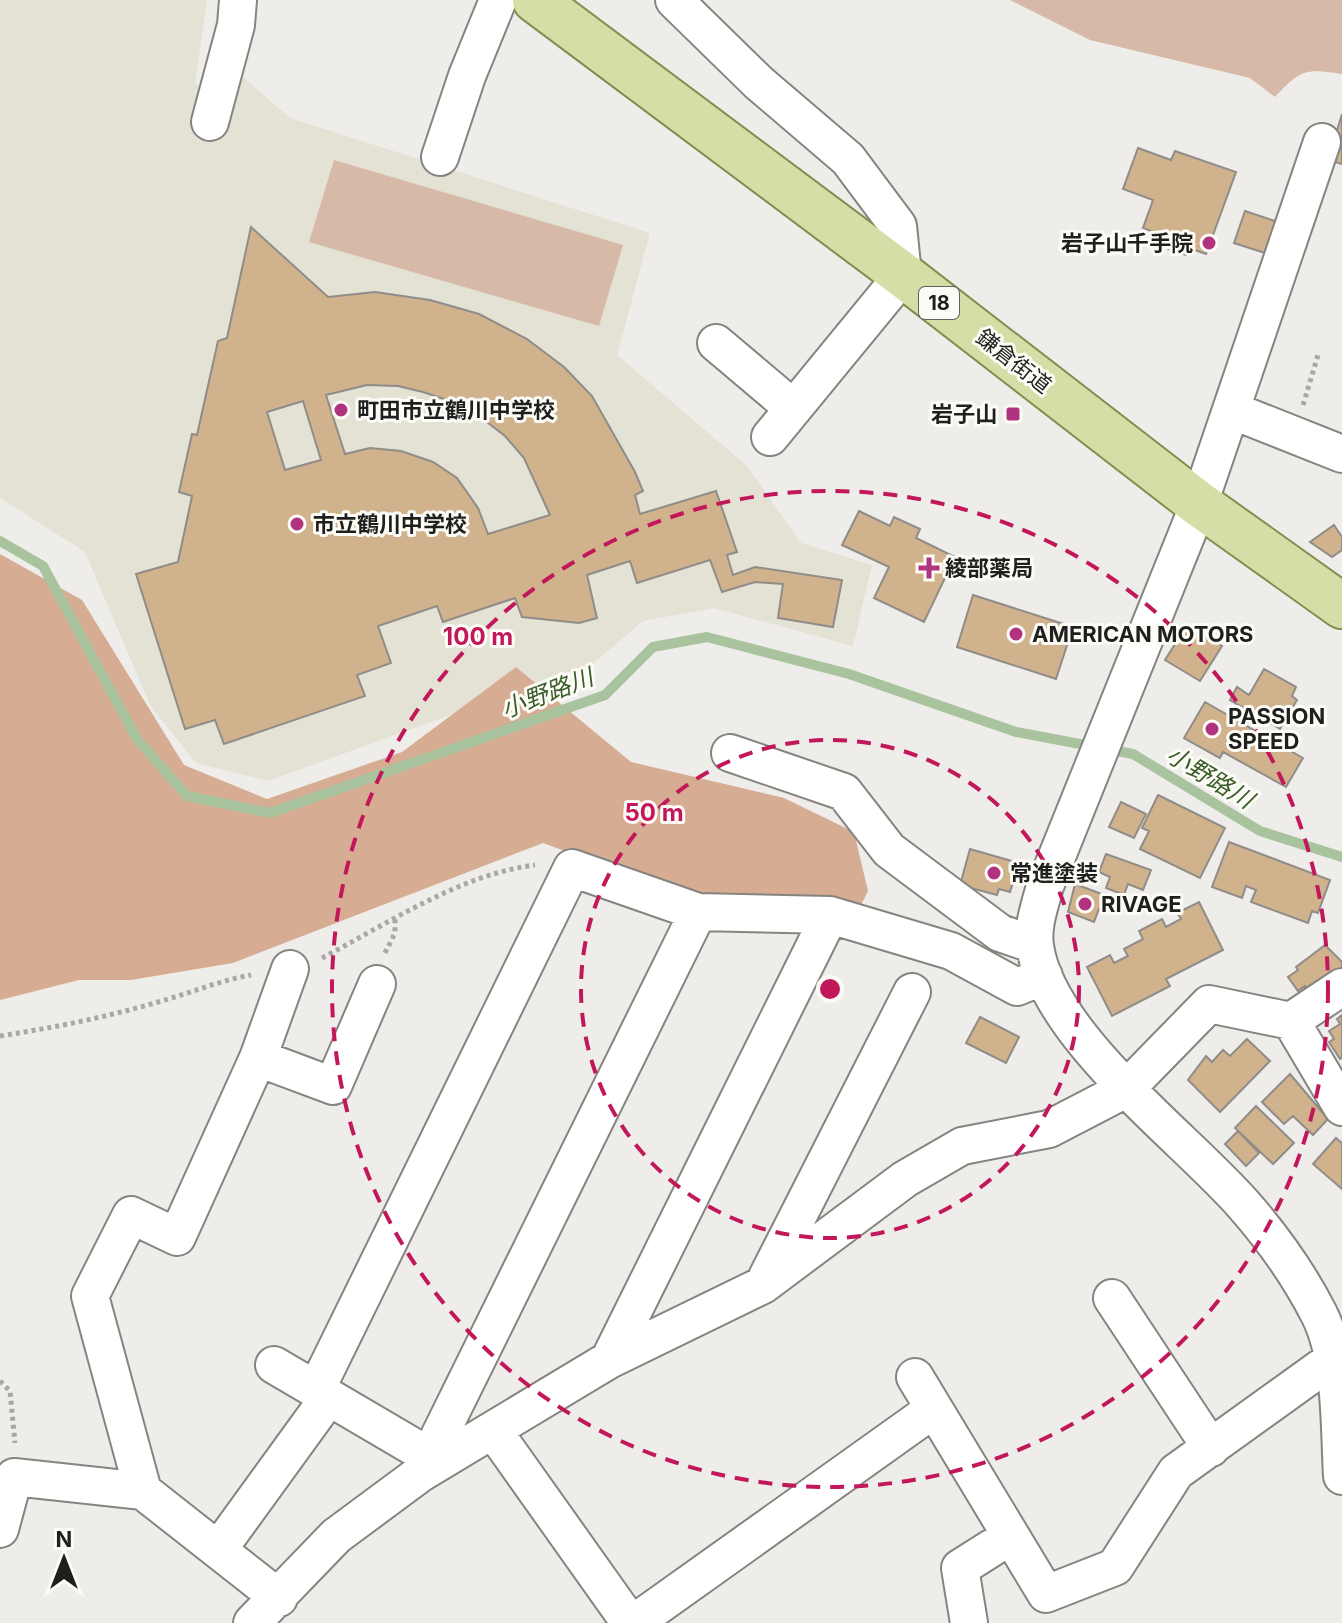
<svg xmlns="http://www.w3.org/2000/svg" width="1342" height="1623" font-family="Inter,'Noto Sans JP',sans-serif">
  <style>
    .built { fill: #e4e1d5 }
    .green { fill: #d7b9a8 }
    .forest { fill: #d6ac93 }
    .lines { fill: none; stroke-linecap: round; stroke-linejoin: round }
    .stream { stroke: #a8c39d; stroke-width: 10 }
    .building { fill: #d0b28d; stroke: #8f8c89; stroke-width: 2; fill-rule: evenodd }
    .minor-casing { stroke: #85847f; stroke-width: 40 }
    .major-casing { stroke: #848c4f; stroke-width: 48 }
    .path { stroke: #a9a8a5; stroke-width: 5; stroke-dasharray: 4 4; stroke-linecap: butt }
    .minor { stroke: #fff; stroke-width: 36 }
    .major { stroke: #d6dda6; stroke-width: 44 }
    .ring { fill: none; stroke: #c2185b; stroke-width: 4; stroke-dasharray: 14 10 }
    .poi-dot { fill: #b1327f; stroke: #fcfbf6; stroke-width: 3 }
    .labels { text-anchor: middle; dominant-baseline: central; stroke-width: 6; stroke-linejoin: round; paint-order: stroke }
    .shield { fill: #fcfbf6; stroke: #61615e; stroke-width: 2 }
    .shield-label { font-size: 20px; font-weight: bold; fill: #1f1f1d }
    .poi-label { font-size: 22px; font-weight: bold; fill: #1f1f1d; stroke: #fcfbf6; text-anchor: start }
    .street-label { font-size: 22px; fill: #1f1f1d; stroke: #fcfbf6 }
    .water-label { font-size: 24px; font-style: italic; fill: #395d28; stroke: #fcfbf6 }
    .centre { fill: #c2185b; stroke: #fcfbf6; stroke-width: 4 }
    .ring-label { font-size: 24px; text-anchor: middle; font-weight: bold; fill: #c2185b; stroke: #fcfbf6; stroke-width: 6; stroke-linejoin: round; paint-order: stroke }
  </style>
  <rect width="100%" height="100%" fill="#efede9"/>
  <!-- built -->
  <path class="built" d="M0 0H207L195 84 238 93 241 75 290 118 650 233 617 355 747 466 801 543 872 565 853 646 714 608 643 621 594 663 268 781 196 763 150 705 85 552 0 498Z"/>
  <!-- green -->
  <path class="green" d="M1010 0H1342V74C1305 68 1300 70 1275 97L1250 78 1090 40Z
    M334 160 623 245 599 326 309 242Z"/>
  <!-- forest -->
  <path class="forest" d="M0 554 82 600 184 765 267 799 402 752 516 667 631 762 784 798 854 832 868 891 861 905 681 893 543 843 233 963 131 980H79L0 1000Z"/>
  <g class="lines">
    <!-- stream -->
    <path class="stream" d="M0 541 43 566 137 739 187 796 270 813 605 695 653 647 707 637 849 674 1016 732 1133 754 1260 831 1342 857"/>
  </g>
  <!-- building -->
  <path class="building" d="M1342 114V164L1328 160Z
    M1138 148 1171 160 1175 151 1236 172 1206 254 1189 248 1186 255 1157 245 1161 235 1143 228 1153 200 1123 189Z
    M1245 211 1278 222 1268 254 1234 243Z
    M251 227 328 297 375 292 430 300 479 314 527 339 564 367 592 396 635 472 643 491 635 495 640 514 716 491 737 552 727 555 733 575 755 567 842 580 833 627 778 618 783 584 755 582 722 592 710 560 637 583 630 561 587 575 597 618 579 623 522 617 515 598 443 622 437 606 378 626 391 663 357 675 365 696 224 744 215 720 185 729 136 574 178 562 192 496 179 492 192 434 197 435 218 341 227 338ZM367 385 398 386 423 392 453 402 479 416 505 436 524 458 550 515 488 534 478 508 457 478 433 462 401 451 370 448 345 454 326 395ZM303 401 321 460 285 470 267 412Z
    M859 511 890 526 894 517 920 529 916 538 955 557 924 622 874 598 889 567 842 545Z
    M1334 525 1342 537V550L1332 557 1310 542Z
    M973 595 1073 627 1056 679 957 647Z
    M1187 625 1222 646 1200 681 1165 660Z
    M1264 669 1296 687 1292 696 1297 700 1280 729 1230 700 1237 687 1249 695Z
    M1205 702 1303 758 1286 787 1223 752 1220 758 1184 738Z
    M1158 795 1225 828 1200 878 1140 849 1149 831 1142 828Z
    M1121 802 1146 814 1134 838 1109 827Z
    M1229 842 1330 880 1318 913 1312 911 1308 923 1251 902 1256 890 1246 886 1242 898 1212 887Z
    M970 849 1019 863 1010 892 999 889 997 895 960 885Z
    M1106 854 1151 870 1143 890 1128 884 1124 895 1106 888 1110 877 1099 872Z
    M1075 884 1110 897 1105 912 1099 909 1094 922 1068 912Z
    M1199 902 1223 950 1166 979 1170 986 1112 1016 1087 967 1110 955 1114 963 1128 956 1124 949 1143 939 1139 931 1162 919 1166 927 1181 919 1177 913Z
    M1325 945 1342 962V978L1314 998 1305 986 1298 991 1288 977 1298 970 1296 967Z
    M1342 1015V1057L1340 1059 1329 1042 1334 1039 1329 1031 1340 1024 1337 1019Z
    M980 1017 1019 1037 1006 1063 966 1043Z
    M1247 1039 1270 1061 1220 1112 1188 1080 1206 1056 1212 1062 1223 1050 1230 1056Z
    M1290 1074 1328 1119 1313 1135 1293 1116 1284 1124 1262 1102Z
    M1256 1106 1294 1143 1273 1164 1235 1128Z
    M1238 1131 1259 1153 1246 1166 1225 1144Z
    M1336 1138 1342 1143V1189L1313 1164Z"/>
  <g class="lines">
    <defs>
      <path id="minor" d="M674 0 759 83 848 159 898 226 903 275 770 437
        M210 122 236 25 238 0
        M1322 142 1199 504 1045 886C1040 905 1032 926 1035 946 1047 1035 1185 1138 1243 1204 1273 1238 1298 1273 1319 1314 1342 1360 1339 1425 1342 1476
        M440 157 467 76 498 0
        M716 343 793 408
        M1231 410 1342 454
        M730 753 844 792 889 850 1000 933 1035 945
        M1291 1021 1342 1107
        M258 1058 333 1086 377 984
        M767 1277 912 992
        M1112 1298 1211 1448
        M609 1360 830 915
        M274 1365 429 1456
        M915 1377 1046 1594 1115 1567 1176 1472 1333 1359
        M316 1390 572 868 698 912 830 915 951 951 1017 987 1044 976
        M493 1430 630 1623
        M421 1473 698 912
        M143 1491 90 1296 131 1215 177 1237 258 1058 290 969
        M0 1529 14 1477 143 1491 279 1598
        M218 1550 329 1397
        M252 1623 336 1536 421 1473 609 1360 763 1285 905 1179 962 1146 1049 1129 1126 1089 1209 1004 1291 1021 1342 987
        M634 1623 934 1409
        M969 1623 960 1568 1009 1537"/>
      <path id="major" d="M535 0 903 275 1199 504 1342 606"/>
    </defs>
    <!-- minor casing -->
    <use href="#minor" class="minor-casing"/>
    <!-- major casing -->
    <use href="#major" class="major-casing"/>
    <!-- path -->
    <path class="path" d="M1303 405 1318 355
      M385 953 395 933V920
      M322 958C389 923 461 874 535 865
      M0 1036C57 1027 113 1016 168 999 196 991 222 980 251 975
      M0 1381 10 1391 15 1443"/>
    <!-- minor -->
    <use href="#minor" class="minor"/>
    <!-- major -->
    <use href="#major" class="major"/>
  </g>
  <!-- distance rings -->
  <g class="ring">
    <circle cx="830" cy="989" r="249"/>
    <circle cx="830" cy="989" r="498"/>
  </g>
  <!-- markers -->
  <g class="poi-dot">
    <circle cx="1209" cy="243" r="8"/>
    <circle cx="341" cy="410" r="8"/>
    <rect x="1005" y="406" width="16" height="16" rx="4"/>
    <circle cx="297" cy="524" r="8"/>
    <path d="M925 556h8v8h8v8h-8v8h-8v-8h-8v-8h8z"/>
    <circle cx="1016" cy="634" r="8"/>
    <circle cx="1212" cy="729" r="8"/>
    <circle cx="994" cy="873" r="8"/>
    <circle cx="1085" cy="904" r="8"/>
  </g>
  <g class="labels">
    <!-- shield labels -->
    <rect class="shield" x="919" y="287" width="40" height="32" rx="6"/>
    <g class="shield-label">
      <text x="939" y="303">18</text>
    </g>
    <!-- poi labels -->
    <g class="poi-label">
      <text x="1193" y="243" text-anchor="end">岩子山千手院</text>
      <text x="357" y="410">町田市立鶴川中学校</text>
      <text x="997" y="414" text-anchor="end">岩子山</text>
      <text x="313" y="524">市立鶴川中学校</text>
      <text x="945" y="568">綾部薬局</text>
      <text x="1032" y="634">AMERICAN MOTORS</text>
      <text x="1228" y="716">PASSION<tspan x="1228" dy="25">SPEED</tspan></text>
      <text x="1010" y="873">常進塗装</text>
      <text x="1101" y="904">RIVAGE</text>
    </g>
    <!-- street labels -->
    <g class="street-label">
      <text transform="translate(1014 361) rotate(38)">鎌倉街道</text>
    </g>
    <!-- water labels -->
    <g class="water-label">
      <text transform="translate(547 693) rotate(-21)">小野路川</text>
      <text transform="translate(1210 777) rotate(31)">小野路川</text>
    </g>
  </g>
  <circle cx="830" cy="989" r="12" class="centre"/>
  <g class="ring-label">
    <text x="478" y="645">100 m</text>
    <text x="654" y="821">50 m</text>
  </g>
  <!-- north arrow -->
  <g transform="translate(64 1559)" stroke="#fcfbf6" stroke-width="6" paint-order="stroke">
  <path d="M0-6L14 30L0 20L-14 30Z" fill="#1f1f1d"/>
  <text y="-12" font-size="22" font-weight="bold" text-anchor="middle" fill="#1f1f1d">N</text>
  </g>
</svg>
